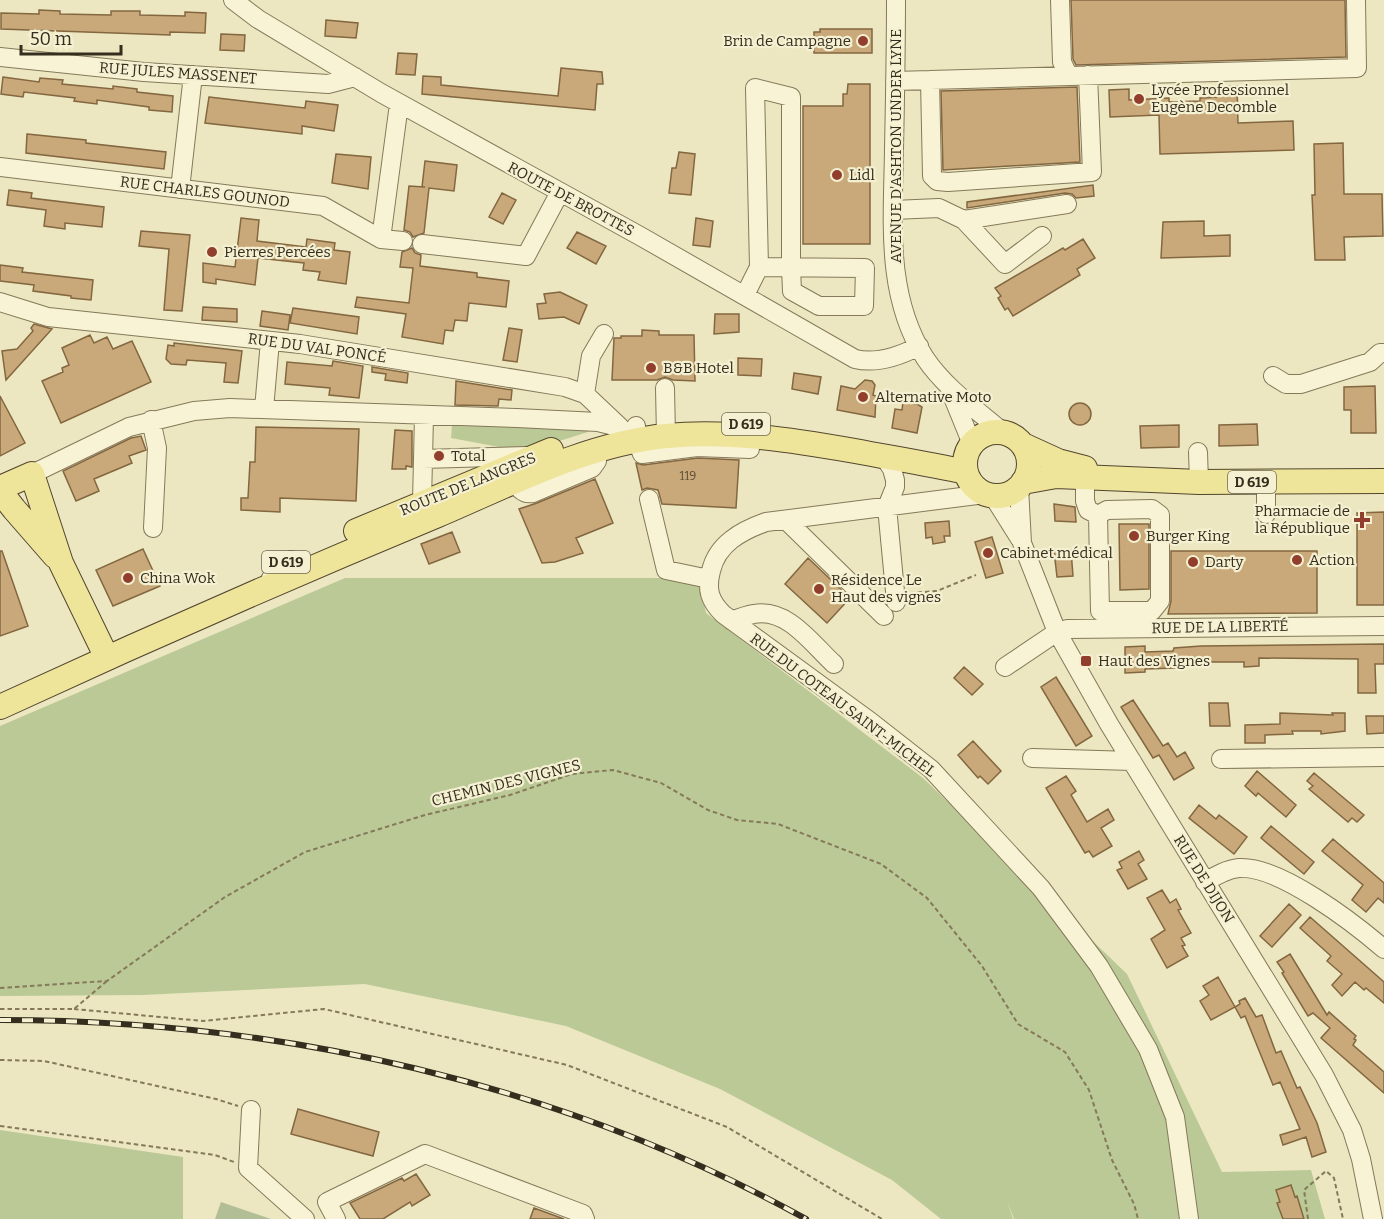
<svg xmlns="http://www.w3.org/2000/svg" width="1384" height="1219" font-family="Bitter,serif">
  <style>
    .green { fill: #bac996 }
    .cemetery { fill: #b2be95 }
    .building { fill: #c9a979; stroke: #836740; stroke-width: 1.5 }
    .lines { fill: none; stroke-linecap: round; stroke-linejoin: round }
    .minor-casing { stroke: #85795a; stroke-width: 20 }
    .major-casing { stroke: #52462e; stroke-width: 26 }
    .path { stroke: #85795a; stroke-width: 2; stroke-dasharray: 4.5 3; stroke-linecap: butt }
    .minor { stroke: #f7f3d4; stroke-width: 18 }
    .major { stroke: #eee49a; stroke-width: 24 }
    .rail-casing { stroke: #352d1d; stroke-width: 6 }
    .rail { stroke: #f4f0d1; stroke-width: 4; stroke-dasharray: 11; stroke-linecap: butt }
    .poi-dot { fill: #913e2c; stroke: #f4f0d1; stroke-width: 2 }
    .labels { text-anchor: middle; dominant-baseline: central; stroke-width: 4.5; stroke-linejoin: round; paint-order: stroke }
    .number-label { font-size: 12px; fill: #5a4c34 }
    .shield { fill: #f4f0d1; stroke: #6e6853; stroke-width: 1.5 }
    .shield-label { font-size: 14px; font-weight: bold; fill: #352d1d }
    .poi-label { font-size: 15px; fill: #352d1d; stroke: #f4f0d1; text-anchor: start }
    .street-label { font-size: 15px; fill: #352d1d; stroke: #f4f0d1 }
  </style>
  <rect width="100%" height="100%" fill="#ece7c1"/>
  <!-- green -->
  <path class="green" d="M452 425 588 426V432L553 443 510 449 451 438Z
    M345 578H699L706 613 923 778 1127 974 1222 1172 1311 1170 1325 1219H1014L1007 1201 1013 1219H941L892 1180 720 1089 566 1026 365 984 143 995 0 996V726Z
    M0 1130 183 1157V1219H0Z"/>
  <!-- cemetery -->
  <path class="cemetery" d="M221 1202 271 1219H215Z"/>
  <!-- building -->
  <path class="building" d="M1071 0H1345L1346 57 1076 65 1073 59Z
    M39 10 60 11V14L111 15V11H140V15L185 16V12L206 13 205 33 170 32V35L1 29V13L39 14Z
    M326 20 358 23 356 38 325 36Z
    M820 29H872V53H814V32H820Z
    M221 34 245 35 244 51 220 50Z
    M398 53 417 54 415 75 396 74Z
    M561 68 602 72 603 84H597L595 110 422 94 423 76 441 77V85L558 96Z
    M3 77 39 82 40 78 63 80 62 84 113 89V86L137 89V92L173 96 172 112 149 110V107L97 100V104L74 101 75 98 24 92 23 97 1 94Z
    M848 84H870V244H803V106H843V94H847Z
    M1237 86 1238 123 1293 121 1294 150 1160 154 1159 115 1110 117 1109 90 1129 89V100L1169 98V102L1200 101V98L1217 97V87Z
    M1077 87 1080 162 943 170 941 91Z
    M209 97 305 108 306 101 338 105 334 131 302 126V134L205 123Z
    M27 134 86 140V143L166 152 164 169 26 153Z
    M1343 143 1344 194H1382L1383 236 1344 237 1345 260H1315L1312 195H1315L1314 144Z
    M679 152 695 154 691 195 669 193 672 168H676Z
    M336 154 371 157 368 189 332 183Z
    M425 161 457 165 454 191 429 188 424 233 413 237 410 232 404 230 409 186 425 187H422Z
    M1093 185 1094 196 1076 198 1072 194 1065 193 967 208V202Z
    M9 190 32 193 31 198 104 207 102 227 65 223V229L44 226 46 210 7 205Z
    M502 193 516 200 503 224 489 217Z
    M241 218 259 220 257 241 306 247 307 239 335 243 334 250 350 252 346 284 318 280 320 272 303 270 304 263 258 258 255 285 216 279V284L203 282V263L235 267Z
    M696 218 713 221 710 247 693 245Z
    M1204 221V236L1230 235V256L1161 258 1163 222Z
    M141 231 190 235 182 311 164 310 169 249 139 246Z
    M577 232 606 246 596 264 567 248Z
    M1083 239 1095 258 1077 269 1080 275 1013 316 1008 308 1005 310 998 298 1001 296 995 288 1063 248 1065 250Z
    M412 248 415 253 421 255 420 266 477 273V277L509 281 506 307 469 303 467 321 455 320 453 331 445 330 443 344 402 337 406 314 355 307 357 297 409 303 413 268 400 267 402 252Z
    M0 265 23 268 22 272 93 280 91 300 71 298V296L33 291 34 285 0 281Z
    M560 292 587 305 579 324 564 317 539 319 537 304 546 303 544 294Z
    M203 307 237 309V322L202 320Z
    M293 308 359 317 357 334 290 323Z
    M262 311 290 315 288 330 260 326Z
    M715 314H739V332L714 334Z
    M34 324 52 329 6 380 2 351 17 349 33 331 31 328Z
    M509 328 522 330 517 362 503 360Z
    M642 330 659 331V335H694L695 381 673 380 665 377 657 380H612L614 338H621V336H642Z
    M90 335 94 343 107 337 113 349 132 341 151 382 61 423 42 381 63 372 62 368 69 365 62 348Z
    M174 343 242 351 238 383 224 382 226 363 187 360 186 365 171 364 166 359 168 345 174 346Z
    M738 358 762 359 761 376 738 375Z
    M333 361 363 366 359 398 329 395 330 388 285 384 287 362 332 366Z
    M372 367 408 373 407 383 385 380 386 374 372 372Z
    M794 373 821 377 818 394 792 389Z
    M865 380 872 381 875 385 873 395 876 396 875 417 837 410 841 386 855 389Z
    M456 381 512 390 511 400 499 399 498 406 455 405Z
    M1375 386 1376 433H1351V410H1344V387Z
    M0 396 25 443 0 456Z
    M903 402 917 404 922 407 917 433 892 428 895 409 902 410Z
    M1069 414a11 11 0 1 1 22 0a11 11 0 1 1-22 0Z
    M1257 424 1258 445 1219 446V425Z
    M1179 425V447L1141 448 1140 426Z
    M256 427 359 429 356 501 280 498V512L241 510V498H248L250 462H255Z
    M395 430 412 431V467L406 466V469H392Z
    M141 436 146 450 129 456 132 463 94 479 99 491 76 501 63 471 131 438Z
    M698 458 739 460 736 508 662 504 658 490 647 488 642 490 636 463 643 465Z
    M595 479 613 523 576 538 583 553 555 562 542 563 519 509 537 503Z
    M1054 504 1075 507 1076 522 1055 521Z
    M1384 512V605H1357V513Z
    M949 521 950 536H944L945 542 933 544 932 537 926 538 925 523Z
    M1119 524H1149V589L1120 590Z
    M452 532 460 552 429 564 421 544Z
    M992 537 1003 573 986 578 975 542Z
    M143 549 160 586 113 606 96 570Z
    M1071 550 1073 576 1057 577 1054 551Z
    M0 551H2L28 626 0 636Z
    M1171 551H1317V613L1168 614 1171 601Z
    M808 558 850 598 827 623 785 584Z
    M1384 644V664H1375L1376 693H1358V659L1259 658V666L1244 667V662H1187V666H1174L1175 668 1145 669V672L1125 673V647L1145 646V652L1173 651 1174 648 1201 646Z
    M964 667 983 684 972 695 954 678Z
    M1056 677 1092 736 1076 746 1041 687Z
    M1133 700 1163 746 1168 743 1177 757 1185 752 1194 768 1174 780 1159 755 1153 758 1121 707Z
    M1209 703H1228L1230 726H1210Z
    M1280 713 1333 715 1332 713H1345V731L1321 734V731H1292L1293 734 1265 735V743H1245V725L1280 724Z
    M1366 716H1384V733L1367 734Z
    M973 741 1001 771 988 784 980 776 978 778 958 755Z
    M1257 771 1296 805 1286 817 1258 793 1256 796 1245 786Z
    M1314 773 1364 815 1357 822 1352 818 1348 822 1309 789 1313 786 1307 781Z
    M1066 776 1076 791 1071 795 1087 822 1108 809 1114 820 1101 828 1112 846 1093 857 1089 851 1085 853 1046 788Z
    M1199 805 1216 819 1219 815 1247 837 1234 854 1189 818Z
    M1271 826 1314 862 1304 874 1261 838Z
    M1333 839 1384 883V903L1378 898 1366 912 1352 900 1363 885 1322 851Z
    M1139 851 1144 860 1138 864 1147 879 1128 889 1117 870 1122 868 1119 862Z
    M1162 890 1170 903 1176 899 1181 909 1178 910 1191 933 1181 938 1185 945 1182 946 1188 956 1167 968 1151 939 1165 930 1147 898Z
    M1289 904 1301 915 1272 947 1260 936Z
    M1310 917 1384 982V1003L1366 988 1364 990 1355 982 1342 996 1332 985 1342 974 1327 961 1331 956 1300 928Z
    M1290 954 1327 1015 1329 1012 1356 1036 1354 1039 1356 1040 1353 1045 1384 1072V1093L1321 1038 1330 1028 1313 1013 1308 1016 1282 973 1284 972 1277 962Z
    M1218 977 1235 1007 1211 1020 1200 1001 1209 995 1203 986Z
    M1245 998 1256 1017 1262 1015 1276 1053 1281 1051 1297 1088 1300 1087 1317 1123 1326 1152 1312 1157 1306 1137 1283 1145 1280 1135 1300 1129 1280 1082 1273 1085 1245 1016 1241 1018 1235 1007 1240 1004 1239 1001Z
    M298 1109 379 1132 373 1156 291 1134Z
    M416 1174 430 1195 412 1206 410 1202 383 1219H360L350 1203 402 1178 404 1181Z
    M1291 1185 1295 1197 1297 1196 1304 1219H1283L1277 1203 1280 1202 1276 1190Z
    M534 1208 564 1219H530Z"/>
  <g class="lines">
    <defs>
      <path id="minor" d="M233 0 258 19 381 93 640 236 855 359C876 364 900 356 919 346
        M896 0C896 50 895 100 894 150 893 221 885 295 925 358 945 388 977 410 1004 433
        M1060 0 1062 62 1068 75
        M0 57 144 72 328 84 355 77
        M930 80 932 176 937 181 948 182 1092 172 1088 75
        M895 81 1357 68 1356 0
        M0 167 323 206 381 239 403 241
        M180 189 193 75
        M893 210 939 208 964 220 1005 264 1042 236
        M964 220 1067 204
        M381 239 399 104
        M422 244 526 256 560 192
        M745 295 759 267 755 88 791 97V268L792 291 819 306H864L865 268 759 267
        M0 302 48 317 300 344 565 387 585 394 620 427
        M1273 376 1286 384H1301L1370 362 1380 353H1384
        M665 388 666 436
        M950 390 972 444
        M585 394 591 356 604 334
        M264 409 270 341
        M151 420 157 448 153 528
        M636 426 637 441 642 454 697 447 750 449
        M1198 452 1199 482
        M884 457 892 469 895 480V487L887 507 896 602
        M423 459 527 456
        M510 472C516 483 519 495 533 493L592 468 597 461 596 451
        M32 474 129 427 194 411 230 408 517 418 598 422 618 427
        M1085 477V501L1088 510 1098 515 1100 611H1152L1160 601V515L1152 509 1107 510 1098 515
        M1266 482V514
        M1019 487 1022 543 1057 632 1109 724 1324 1075 1352 1130 1361 1159 1373 1219
        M985 494 766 522C741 531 717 544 711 571 706 590 710 601 723 614L871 722 931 769 1041 888 1099 966 1148 1049 1175 1117 1189 1219
        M993 496 1020 539
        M649 499 666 570 709 579
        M422 502 424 416
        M786 520 884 616
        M271 578C281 573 288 571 291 560
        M732 621C739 618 747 615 754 614 788 608 812 644 834 664
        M1005 667 1057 632 1067 629 1384 626
        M1032 758 1132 761
        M1221 759 1384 757
        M1205 882C1215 876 1227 869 1239 868 1279 865 1355 924 1384 949
        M251 1110 248 1168 305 1219
        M336 1219 327 1202 425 1154 583 1214 585 1219"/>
      <path id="major" d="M965 464a32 32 0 1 1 64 0a32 32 0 1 1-64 0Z
        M1023 445 1058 461 1085 468
        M1023 482 1056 476 1199 482 1384 481
        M0 488 32 474 61 563 107 658
        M0 491 14 509 55 556
        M356 531 551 450
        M0 707C145 640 291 576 438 515 511 484 586 444 666 436 729 430 792 440 855 451 892 458 929 464 966 472"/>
    </defs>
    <!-- minor casing -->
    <use href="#minor" class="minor-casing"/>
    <!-- major casing -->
    <use href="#major" class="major-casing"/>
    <!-- path -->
    <path class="path" d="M910 593 937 591 976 575
      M0 988 107 981 225 897 305 852 425 815 510 795 572 774 613 770 661 783 708 810 737 820 778 824 881 864 927 898 982 966 1018 1024 1065 1052 1089 1090 1112 1160 1134 1204 1138 1219
      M0 1009H74L107 981
      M74 1009 203 1021 324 1009 567 1065 727 1127 882 1219
      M0 1060 44 1061 216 1099 238 1106
      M0 1126 215 1155 234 1162
      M1308 1219 1304 1190 1326 1171 1334 1178 1343 1219"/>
    <!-- minor -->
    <use href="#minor" class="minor"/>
    <!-- major -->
    <use href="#major" class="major"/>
    <defs>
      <path id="rail" d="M0 1020C280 1020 560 1083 806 1219"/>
    </defs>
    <!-- rail casing -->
    <use href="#rail" class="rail-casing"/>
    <!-- rail -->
    <use href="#rail" class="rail"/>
  </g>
  <!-- markers -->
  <g class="poi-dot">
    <circle cx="863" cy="41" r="6"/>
    <circle cx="1139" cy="99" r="6"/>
    <circle cx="837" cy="175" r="6"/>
    <circle cx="212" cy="252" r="6"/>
    <circle cx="651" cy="368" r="6"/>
    <circle cx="863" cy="397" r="6"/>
    <circle cx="439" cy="456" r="6"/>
    <path d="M1359 511h6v6h6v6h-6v6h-6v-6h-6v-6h6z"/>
    <circle cx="1134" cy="536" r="6"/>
    <circle cx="988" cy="553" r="6"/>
    <circle cx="1297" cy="560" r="6"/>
    <circle cx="1193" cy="562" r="6"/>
    <circle cx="128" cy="578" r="6"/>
    <circle cx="819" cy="589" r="6"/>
    <rect x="1080" y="655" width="12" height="12" rx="3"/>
  </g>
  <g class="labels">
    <!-- number labels -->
    <g class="number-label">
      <text x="688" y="476">119</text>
    </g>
    <!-- shield labels -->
    <g class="shield">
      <rect x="722" y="413" width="48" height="22" rx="4.5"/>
      <rect x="1228" y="471" width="48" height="22" rx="4.5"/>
      <rect x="262" y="551" width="48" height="22" rx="4.5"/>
    </g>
    <g class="shield-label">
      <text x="746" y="424">D 619</text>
      <text x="1252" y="482">D 619</text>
      <text x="286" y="562">D 619</text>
    </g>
    <!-- poi labels -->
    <g class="poi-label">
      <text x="851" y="41" text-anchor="end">Brin de Campagne</text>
      <text x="1151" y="90">Lycée Professionnel<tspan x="1151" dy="17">Eugène Decomble</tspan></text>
      <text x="849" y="175">Lidl</text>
      <text x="224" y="252">Pierres Percées</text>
      <text x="663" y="368">B&amp;B Hotel</text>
      <text x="875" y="397">Alternative Moto</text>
      <text x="451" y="456">Total</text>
      <text x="1350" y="511" text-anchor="end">Pharmacie de<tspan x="1350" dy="17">la République</tspan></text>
      <text x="1146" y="536">Burger King</text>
      <text x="1000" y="553">Cabinet médical</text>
      <text x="1309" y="560">Action</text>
      <text x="1205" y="562">Darty</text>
      <text x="140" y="578">China Wok</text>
      <text x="831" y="580">Résidence Le<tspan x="831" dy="17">Haut des vignes</tspan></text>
      <text x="1098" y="661">Haut des Vignes</text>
    </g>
    <!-- street labels -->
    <g class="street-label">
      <text transform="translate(178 73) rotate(4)">RUE JULES MASSENET</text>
      <text transform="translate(896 146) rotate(-90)">AVENUE D'ASHTON UNDER LYNE</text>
      <text transform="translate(205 192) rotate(7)">RUE CHARLES GOUNOD</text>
      <text transform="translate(571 199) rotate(28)">ROUTE DE BROTTES</text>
      <text transform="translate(317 348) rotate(8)">RUE DU VAL PONCÉ</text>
      <text transform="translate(468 484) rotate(-22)">ROUTE DE LANGRES</text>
      <text transform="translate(1220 627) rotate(-1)">RUE DE LA LIBERTÉ</text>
      <text transform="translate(843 705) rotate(37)">RUE DU COTEAU SAINT-MICHEL</text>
      <text transform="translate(506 783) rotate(-14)">CHEMIN DES VIGNES</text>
      <text transform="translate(1204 879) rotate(58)">RUE DE DIJON</text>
    </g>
  </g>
  <!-- scale -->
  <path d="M21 45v9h100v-9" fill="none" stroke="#352d1d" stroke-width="3"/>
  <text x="30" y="45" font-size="18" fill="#352d1d" stroke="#f4f0d1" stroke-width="4.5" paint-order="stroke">50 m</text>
</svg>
